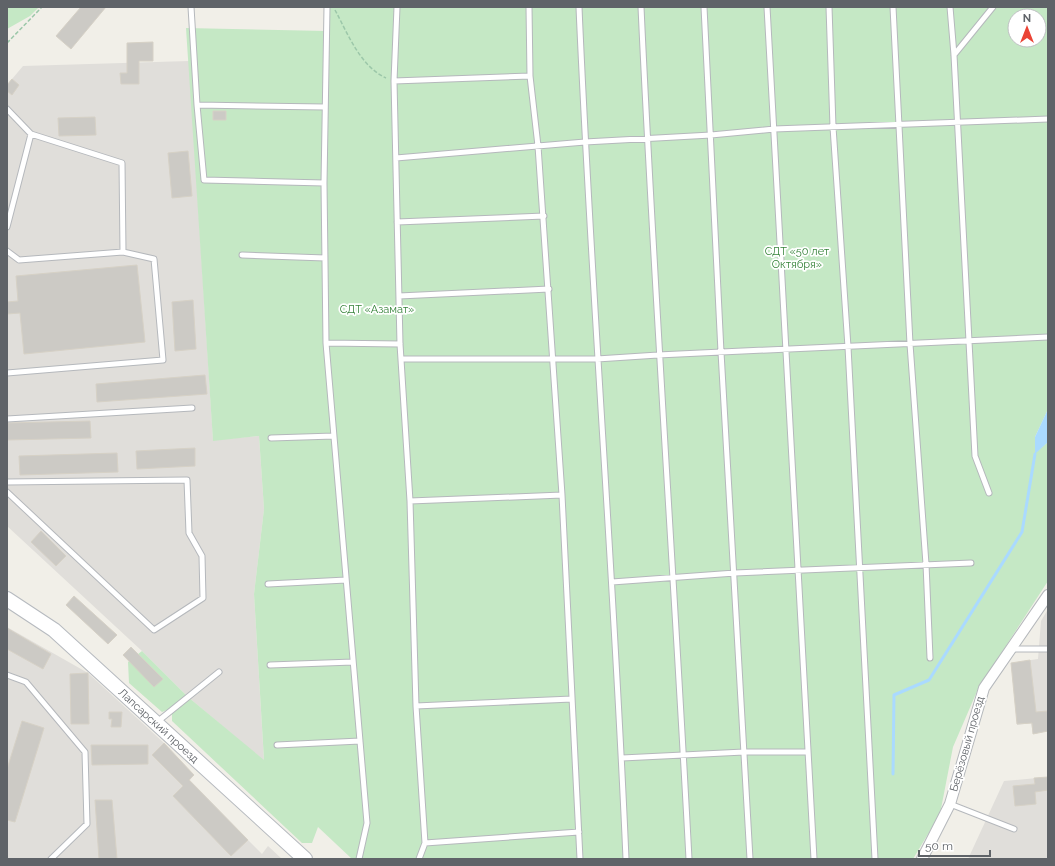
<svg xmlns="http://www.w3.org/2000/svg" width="1055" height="866" font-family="Raleway,sans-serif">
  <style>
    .industrial { fill: #e0deda }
    .green { fill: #c5e8c5; fill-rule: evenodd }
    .water { fill: #aadaff }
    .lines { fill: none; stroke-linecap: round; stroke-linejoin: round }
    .stream { stroke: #aadaff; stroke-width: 3 }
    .building { fill: #cccac5; stroke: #d6d1c6 }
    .lane-casing { stroke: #b5b8bc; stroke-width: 7 }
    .street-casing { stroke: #b5b8bc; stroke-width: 12 }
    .secondary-casing { stroke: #b6babf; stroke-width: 16 }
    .path { stroke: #9cc7a9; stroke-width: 1.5; stroke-dasharray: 4 2; stroke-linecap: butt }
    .lane { stroke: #fff; stroke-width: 5 }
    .street { stroke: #fff; stroke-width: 10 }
    .secondary { stroke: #fff; stroke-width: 14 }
    .labels { text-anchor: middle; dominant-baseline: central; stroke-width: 3.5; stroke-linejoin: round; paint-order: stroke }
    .park-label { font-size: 11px; fill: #348238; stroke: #fff }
    .street-label { font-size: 11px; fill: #5f6368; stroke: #fff }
  </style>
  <rect width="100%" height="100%" fill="#f1efe8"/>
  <!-- industrial -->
  <path class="industrial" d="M189 61 213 440 259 436 264 509 254 594 264 761 188 697 142 651 7 526V85L23 66Z
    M1048 609V731L1033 734 1031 723 1017 725 1011 663 1038 659 1041 621Z
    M7 627 88 673 164 743 194 775 190 780 248 840 262 854 268 846 282 859H7Z
    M1048 777V859H968L1004 781Z"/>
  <!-- green -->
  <path class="green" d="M7 7H39L30 16 7 29Z
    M328 7H1048V409L1035 437V453L1048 442V581L978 689 953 747 940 814 913 859H352L318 827 312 843H302L172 721V708L162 712 129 683 128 662 142 651 188 697 264 760 254 594 264 509 259 436 213 441 186 28 327 31ZM1015 16H1039V40H1015Z"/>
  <!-- water -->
  <path class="water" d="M1048 409V442L1035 454V437Z"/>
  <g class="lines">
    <!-- stream -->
    <path class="stream" d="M893 774 894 695 929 680 1022 532 1035 454"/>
  </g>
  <!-- building -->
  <path class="building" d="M81 7H106L71 49 56 36Z
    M153 42V61H139V84H121L120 73H127V43Z
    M12 79 19 85 12 95 7 91V85Z
    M213 111H226V120H213Z
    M95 117 96 135 59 136 58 118Z
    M188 151 192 196 172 198 168 153Z
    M137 265 145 342 24 354 20 313 7 314V302L18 301 16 276Z
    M193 300 196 349 175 351 172 302Z
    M205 375 207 394 97 402 96 384Z
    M90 421 91 438 7 440V423Z
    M195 448V466L137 469 136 451Z
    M117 453 118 472 20 475 19 456Z
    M41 531 66 556 56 566 31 542Z
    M74 596 117 635 108 644 66 605Z
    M7 628 51 654 43 669 7 649Z
    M131 647 163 679 154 687 123 655Z
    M1030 660 1036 712 1048 711V731L1033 734 1032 723 1017 724 1011 663Z
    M88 673 89 724H71L70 674Z
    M109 712H122L121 727H111L112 719H109Z
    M22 721 44 728 15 822 7 820V769Z
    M164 743 194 775 189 780 248 840 231 856 173 796 183 786 152 755Z
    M91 745H148V764L92 765Z
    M1048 777V790L1035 792 1036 804 1015 806 1013 786 1035 784 1034 778Z
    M95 800H112L117 859H99Z"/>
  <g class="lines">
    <defs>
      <path id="lane" d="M191 7 197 105
        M327 7 324 183 326 343 367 823 359 859
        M397 7 394 81 400 344 410 501 416 706 425 843
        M529 7 530 76 538 146 562 495 580 859
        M579 7C591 291 614 575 626 859
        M641 7C654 291 674 575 689 859
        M704 7 721 352 750 859
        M767 7 814 859
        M829 7 833 127 848 347 875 859
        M893 7 910 344 926 564 930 658
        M950 7 954 55 975 456 989 493
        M954 55 993 7
        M394 81 530 76
        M7 109 31 134 7 227
        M396 158 585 142 711 135 774 129 1048 119
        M324 183 204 180 197 105 325 107
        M397 222 544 216
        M7 251 19 260 123 252 122 163 31 134
        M242 255 325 258
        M399 296 549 289
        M326 343 400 344
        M401 359H597L658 355 1048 337
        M7 373 163 360 154 259 123 252
        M7 419 192 408
        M271 438 334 436
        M7 482 187 480 189 533 202 556 203 598 154 630 7 492
        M410 501 562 495
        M612 582 735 573 971 563
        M268 584 346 580
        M1012 649H1048
        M270 665 353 662
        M7 675 26 682 85 752 87 824 51 859
        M416 706 572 699
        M157 722 219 672
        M277 745 360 741
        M622 758 744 752H807
        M950 804 1014 829
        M419 859 425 843 579 832"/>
      <path id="street" d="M922 859 950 804 984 688 1048 595"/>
      <g id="secondary">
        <path id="s1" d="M7 599 54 630 305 859"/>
      </g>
    </defs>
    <!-- lane casing -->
    <use href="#lane" class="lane-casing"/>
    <!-- street casing -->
    <use href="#street" class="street-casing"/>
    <!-- secondary casing -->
    <use href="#secondary" class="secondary-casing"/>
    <!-- path -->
    <path class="path" d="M335 10C348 34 360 66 386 78
      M7 43 42 7"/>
    <!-- lane -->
    <use href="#lane" class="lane"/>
    <!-- street -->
    <use href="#street" class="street"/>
    <!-- secondary -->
    <use href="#secondary" class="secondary"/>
  </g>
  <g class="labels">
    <!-- park labels -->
    <g class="park-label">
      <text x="797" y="251">СДТ «50 лет<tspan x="797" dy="13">Октября»</tspan></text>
      <text x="377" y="309">СДТ «Азамат»</text>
    </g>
    <!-- street labels -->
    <g class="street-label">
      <text stroke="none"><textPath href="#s1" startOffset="198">Лапсарский проезд</textPath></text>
      <text transform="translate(967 744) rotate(-74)">Берёзовый проезд</text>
    </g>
  </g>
  <!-- border -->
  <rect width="1055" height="866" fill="none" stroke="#5f6368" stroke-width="16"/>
  <!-- north arrow -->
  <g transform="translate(1027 28)"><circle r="19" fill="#ffffff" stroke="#bfc1c3"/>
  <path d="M0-3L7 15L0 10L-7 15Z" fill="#ea4335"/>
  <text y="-6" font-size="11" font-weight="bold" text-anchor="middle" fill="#5f6368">N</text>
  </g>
  <!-- scale -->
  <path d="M919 850v6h71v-6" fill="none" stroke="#5f6368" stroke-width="2"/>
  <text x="925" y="850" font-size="12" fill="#5f6368" stroke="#ffffff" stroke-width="3" paint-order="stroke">50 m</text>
</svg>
